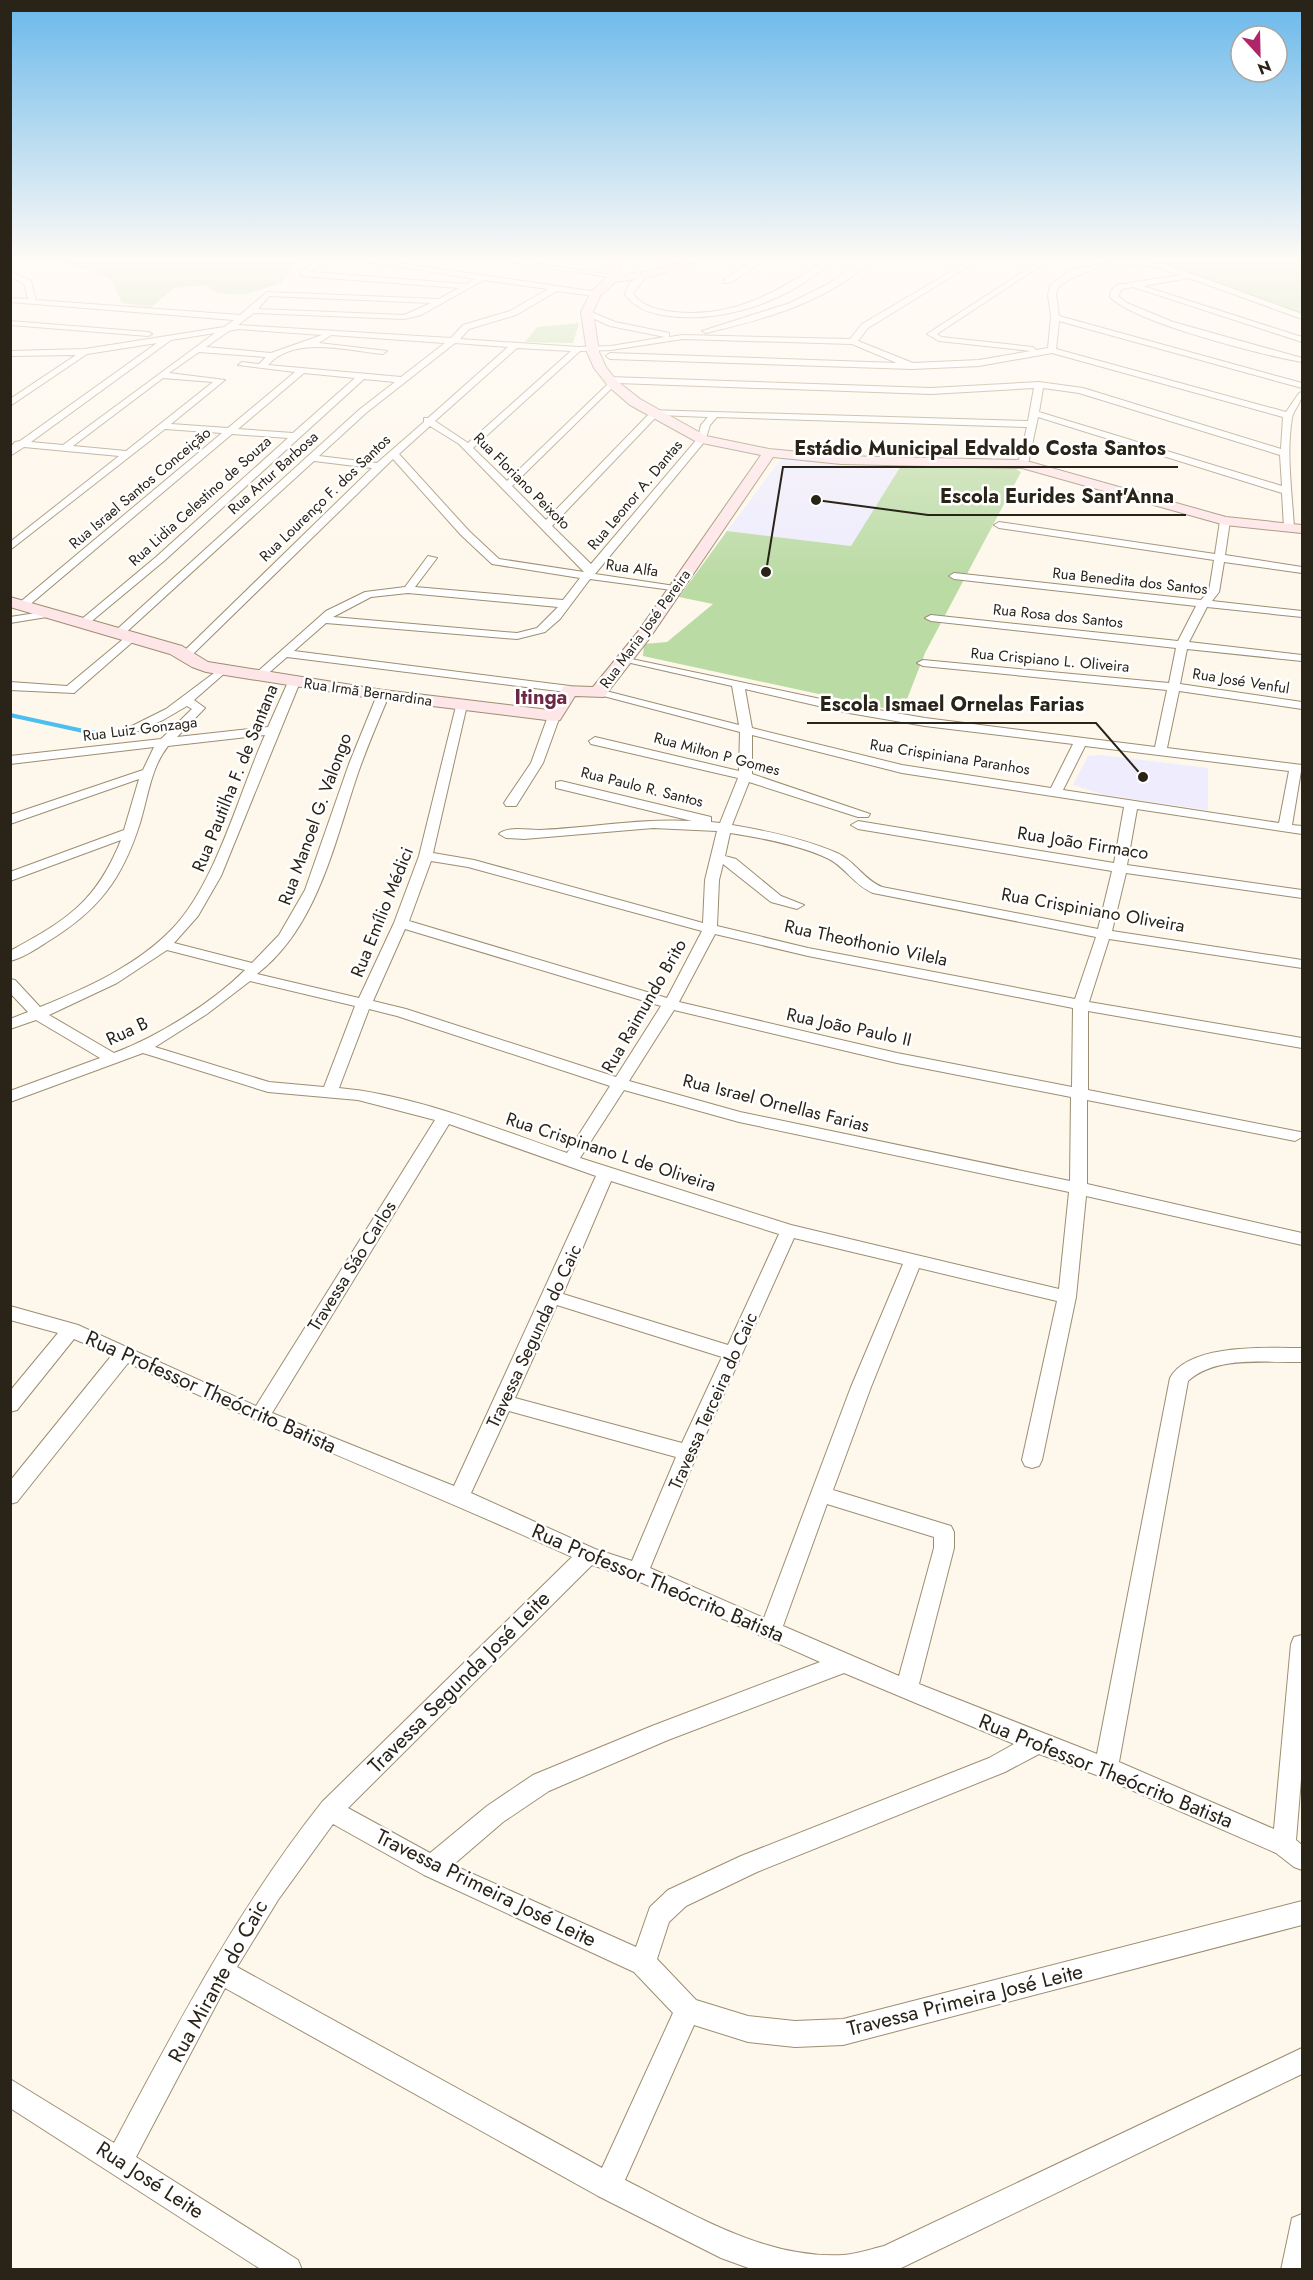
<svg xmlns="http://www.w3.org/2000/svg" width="1313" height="2280" font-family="Jost,sans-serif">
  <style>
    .education { fill: #eeecfd }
    .green { fill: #bbdba5 }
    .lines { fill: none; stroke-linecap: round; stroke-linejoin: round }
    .stream { stroke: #4bbfef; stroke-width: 4 }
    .street-casing { stroke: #9c8e71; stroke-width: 2 }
    .secondary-casing { stroke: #9c8e71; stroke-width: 2 }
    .street { fill: #fff; fill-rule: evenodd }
    .secondary { fill: #fee5e8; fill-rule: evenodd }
    .labels { text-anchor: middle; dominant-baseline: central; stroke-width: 5; stroke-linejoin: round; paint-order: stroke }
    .far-street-label { font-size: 15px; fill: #292318; stroke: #fff }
    .street-label { font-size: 18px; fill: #292318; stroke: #fff }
    .far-district-label { font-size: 20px; font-weight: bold; fill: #6c2945; stroke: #fff }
    .near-street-label { font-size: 21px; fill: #292318; stroke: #fff }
    .leader { fill: none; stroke: #292318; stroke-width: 2 }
    .callout-dot { fill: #292318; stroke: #fff; stroke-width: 2 }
    .callout-label { font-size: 20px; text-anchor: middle; font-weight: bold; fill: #292318; stroke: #fff; stroke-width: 5; stroke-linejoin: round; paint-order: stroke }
  </style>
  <rect width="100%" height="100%" fill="#fef7eb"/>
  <!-- education -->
  <path class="education" d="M782 458 901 470 851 546 727 531Z
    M1101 755 1208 768V810L1105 795 1073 785 1088 756Z"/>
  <!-- green -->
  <path class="green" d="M54 258H299L281 283 244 295 217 293 206 285 174 288 151 307 122 303 111 279Z
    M1152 258H1302V314L1287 309Z
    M579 323 573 343 525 342 537 327Z
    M904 461 1005 463 1021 472 925 653 902 712 643 656 644 644 667 642 713 604 679 597 727 531 851 546Z"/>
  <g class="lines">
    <!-- stream -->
    <path class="stream" d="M10 715 88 732H102"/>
    <defs>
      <path id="street" d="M321 258H329L311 272 466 284 475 279 347 258H364L598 292 595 296 557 291 516 315 469 329 460 339 578 347 611 346 665 337 610 326 584 314 587 310 615 322 669 333V337L683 335 850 339 862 324 974 258H982L868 328 858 341 913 363 979 360 1031 351 939 341 927 334 1044 258H1052L937 334 941 337 1033 347 1036 350 1048 348 1051 317 1048 295 1051 284 1071 270 1113 262 1099 258 1165 264 1302 314V319L1189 278 1143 286 1302 337V342L1133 287 1122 289 1118 296 1127 303 1173 322 1302 358V362C1263 355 1135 323 1110 297L1111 291 1117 285 1180 275C1137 259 1096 260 1058 287L1056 295 1059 316 1302 383V388L1059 321 1056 349 1286 412 1299 393 1302 392C1302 404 1294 408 1292 418 1286 454 1292 492 1294 528L1289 531 1284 528 1282 493 1038 417 1028 464 1023 467 1018 464 1027 427 717 417 710 425 705 441 595 574 675 586 679 587V591L590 579 560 619 545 632 517 639 326 623 294 651 570 686 576 690 574 693 287 657 264 677H256V673L326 611 365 592 405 587 428 556 437 558 415 587 563 600 580 578 492 564 461 535 393 459 191 656 181 654 372 468 314 461 122 636H114V632L360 409 395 382 364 379 164 561 87 625 77 623 156 557 288 438 232 434 27 607H19V603L222 433 165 429 10 550V542L119 456 24 447 10 456V448L15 442 20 441 157 343 87 354 10 406V399L76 355 10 356V351L85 349 224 327 234 320 10 302V298L28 299 24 284 10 276V271L31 281 36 300 240 315 267 292 439 299 459 288 301 276V272ZM484 280 548 289 510 311 463 325 451 338 238 325 254 313 404 319 421 315ZM269 296 431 303 404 315 258 309ZM238 329 322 335 271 353 206 347 229 331ZM215 333 63 445 31 442 171 340ZM331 335 445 343 401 377 268 365C295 335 347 351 383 354L387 351 319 343ZM683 339 852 344 897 363 610 353 606 356 610 359 912 369 979 366 1052 353 1283 417 1281 449 1083 388 1039 382 931 388 609 377 605 380 609 383 507 481 473 448 580 351 611 350ZM455 343 508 347 428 418H424V422L377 463 319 456 366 413ZM517 348 571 351 468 443 435 421ZM199 352 266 357 259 364 242 362 238 365 295 372 228 428 171 424 225 380 169 373ZM304 373 355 378 293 433 238 429ZM163 378 213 382 126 451 73 446ZM617 383 931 394 1034 388 1028 421 647 410 649 414 546 520 512 486ZM1043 388 1079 393 1280 455 1282 486 1039 412ZM658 415 708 417 701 425 698 438 591 564 552 526ZM430 426 459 444 584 572 499 559 469 531 399 454ZM408 593 558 607 537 628 517 633 333 617 371 597Z
        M486 258H503L619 276 615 278Z
        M758 258H767L730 283H724V279Z
        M828 258H836C792 299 729 323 669 316 652 314 635 309 625 294L629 284 642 274 646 276 633 294C643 307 659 310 674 312 734 319 781 290 828 258Z
        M866 258H874C829 302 765 319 706 333L702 331 790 303 828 284Z
        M10 321 148 332 152 334 148 336 10 325Z
        M1225 518 1230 521 1225 555 1302 567V573L1224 562 1219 592 1212 601 1302 611V617L1207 607 1189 642 1302 655V661L1187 649 1180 684 1302 702V709L1179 691 1167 748 1302 765 1292 825 1302 826V834L1137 809 1127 865 1302 890V898L1126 873 1112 931 1302 960V968L1109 939 1089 1002 1302 1038V1048L1088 1011V1090L1295 1131 1301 1132 1302 1137 1295 1141 1087 1100V1184L1302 1233V1245L1086 1196 1076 1297 1042 1460 1039 1466 1032 1468 1025 1466 1022 1460 1057 1301 919 1268 871 1387 833 1490 951 1526 954 1532V1548L919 1684 1097 1754 1170 1378C1189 1343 1268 1348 1302 1348V1362C1266 1363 1217 1355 1188 1381L1119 1762 1274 1829 1291 1644 1294 1637 1302 1635V1767L1296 1840 1302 1845V1870L1294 1867 1276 1853 1099 1776 1039 1754 1005 1772 757 1872 686 1906 669 1922 657 1959 696 2000 748 2016 795 2021 843 2019 1302 1901V1925L843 2045 795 2047 748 2042 694 2025 625 2180C693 2214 764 2259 843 2255 857 2254 871 2249 884 2246L1302 2048V2074L897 2270H754L721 2258 598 2196 225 1988 136 2157 298 2260 302 2270H262L10 2108V2079L114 2143C177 2025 238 1908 322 1802L572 1557C425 1490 274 1431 128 1363L17 1502 10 1504V1481L112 1355 74 1339 17 1410 10 1412V1391L58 1333 10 1320V1306L78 1325 256 1406 435 1120 358 1100 268 1092 143 1053 10 1102V1091L100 1058 36 1020 10 1029V1019L28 1012 10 993V979L15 980 40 1007C87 988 138 965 173 928 216 883 239 793 265 735L168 746C151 767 148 797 140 823 122 880 98 911 47 942 36 949 23 958 10 961V951C67 920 96 902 121 840L10 881V872L124 830 139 779 10 824V815L143 770 154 747 10 764V756L161 739 192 709 187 706 163 720 138 731 134 732 128 728 166 709 222 667 226 668V672L194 700 205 708 177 737 268 727 288 682 298 680 300 682 221 876 198 916 174 943 252 963 279 935 305 890 349 764 377 695 387 692 389 695C378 722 366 749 357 776 334 844 317 928 257 974L359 998 394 923 419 856 457 702 467 705 433 853 474 860 703 923 705 880 717 831 653 828 524 839 506 838 499 834C507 826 528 830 539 830 591 828 641 818 692 821L556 788V782L561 781 711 817V822L720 823 738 778 591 744 589 741 595 737 739 771 740 732 592 693 598 689 739 725 732 686 622 661V657L849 705 925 718 1155 747 1167 690 923 666 917 663 923 660 1169 683 1176 648 931 621 925 618 931 615 1178 641 1196 606 954 579 949 576 954 573 1201 600 1209 591 1214 560 999 528 994 525 999 522 1215 554 1220 521ZM745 689 849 713 925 726 1073 744 1051 788 902 765 752 728ZM752 735 902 773 1124 807 1114 863 858 821 851 825 858 829 1112 871 1098 929 882 887C863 879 855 861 837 853 805 839 767 831 732 825L749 782 858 817H868L870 814 752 774ZM1085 746 1289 771 1279 823 1063 790ZM730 833C762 838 800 845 829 859 846 868 854 885 873 893L1096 937 1075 999 808 948 717 926 719 880 723 864 771 902 797 909 804 905 781 896 736 859 725 856ZM431 861 468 867 702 931 667 998 409 921ZM405 929 661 1006 616 1077 406 1009 373 1001ZM715 934 808 956 1073 1008 1072 1087 897 1053 679 1002ZM167 950 245 970C212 1003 157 1037 114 1053L49 1015 117 983ZM250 981 355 1006 324 1087 269 1082 155 1047 207 1014ZM369 1009 397 1016 610 1086 567 1153C494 1128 415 1095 339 1088ZM674 1010 897 1063 1071 1097 1070 1181 740 1112 629 1081ZM624 1090 739 1122 1069 1192 1059 1289 791 1225 580 1158ZM449 1124 596 1176 454 1486 272 1413ZM611 1181 779 1234 728 1345 563 1294ZM794 1238 903 1264 851 1387 764 1618 650 1568 698 1452ZM557 1305 722 1357 682 1443 515 1398ZM509 1411 676 1457 632 1561 595 1549 471 1493ZM827 1504 934 1537V1548L899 1676 783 1626ZM592 1565 631 1578 820 1662 652 1726 533 1775 487 1806 430 1853 348 1808ZM844 1673 1014 1744 989 1758 741 1856 668 1890 650 1907 636 1947 453 1865 503 1822 549 1791 668 1740ZM333 1824 424 1875 634 1972 673 2013 602 2168 237 1967 278 1900Z
        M49 611 55 614 53 616 10 623V617Z
        M127 636 137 638 74 693 10 690V682L67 686Z
        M554 712 560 716 543 763 516 806H506L504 803 531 763 548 716Z
        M1302 2214V2270H1281L1292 2218Z"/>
      <path id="secondary" d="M597 258 614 259 621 272 620 275 649 271 694 258H709L654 276 615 282 600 296 593 312 599 352 606 367 617 381 640 399 706 436 769 449 841 456 1023 460 1226 517 1302 525V533L1225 525 1022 468 841 464 773 457 649 639 604 697 575 696 560 720 554 721 383 700 206 672 192 667 170 654 10 607V597L182 646 208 662 383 690 549 710 564 686 593 687 637 633 761 455 697 442 630 405 609 387 594 368 587 352 581 312 591 292 611 272 606 263Z"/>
    </defs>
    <!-- street casing -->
    <use href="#street" class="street-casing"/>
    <!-- secondary casing -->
    <use href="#secondary" class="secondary-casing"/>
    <!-- street -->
    <use href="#street" class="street"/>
    <!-- secondary -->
    <use href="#secondary" class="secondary"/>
  </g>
  <!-- sky -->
  <linearGradient id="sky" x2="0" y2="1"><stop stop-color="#69b8eb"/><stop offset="0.45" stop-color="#fffbf6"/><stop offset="1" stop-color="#fffbf6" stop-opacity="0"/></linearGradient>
  <rect width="1313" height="577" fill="url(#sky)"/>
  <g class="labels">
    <!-- far-street labels -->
    <g class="far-street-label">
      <text transform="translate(273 473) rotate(-42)">Rua Artur Barbosa</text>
      <text transform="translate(522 481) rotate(45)">Rua Floriano Peixoto</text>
      <text transform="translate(140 488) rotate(-40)">Rua Israel Santos Conceição</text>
      <text transform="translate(635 495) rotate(-50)">Rua Leonor A. Dantas</text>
      <text transform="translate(325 498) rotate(-44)">Rua Lourenço F. dos Santos</text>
      <text transform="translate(200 501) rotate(-42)">Rua Lidia Celestino de Souza</text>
      <text transform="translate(632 568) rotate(8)">Rua Alfa</text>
      <text transform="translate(1130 581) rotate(6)">Rua Benedita dos Santos</text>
      <text transform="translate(1058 616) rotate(6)">Rua Rosa dos Santos</text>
      <text transform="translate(645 629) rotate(-54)">Rua Maria José Pereira</text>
      <text transform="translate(1050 660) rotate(5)">Rua Crispiano L. Oliveira</text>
      <text transform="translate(1241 681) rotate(9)">Rua José Venful</text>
      <text transform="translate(368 692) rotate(8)">Rua Irmã Bernardina</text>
      <text transform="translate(140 729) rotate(-7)">Rua Luiz Gonzaga</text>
      <text transform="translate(717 754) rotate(15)">Rua Milton P Gomes</text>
      <text transform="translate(950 757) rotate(9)">Rua Crispiniana Paranhos</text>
      <text transform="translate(642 787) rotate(14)">Rua Paulo R. Santos</text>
    </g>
    <!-- street labels -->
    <g class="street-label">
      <text transform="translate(235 778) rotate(-68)">Rua Pautilha F. de Santana</text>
      <text transform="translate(315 819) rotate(-70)">Rua Manoel G. Valongo</text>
      <text transform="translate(1083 843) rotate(9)">Rua João Firmaco</text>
      <text transform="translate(1093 910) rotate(10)">Rua Crispiniano Oliveira</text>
      <text transform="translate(382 912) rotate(-68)">Rua Emílio Médici</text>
      <text transform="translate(866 943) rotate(12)">Rua Theothonio Vilela</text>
      <text transform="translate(644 1006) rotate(-60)">Rua Raimundo Brito</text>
      <text transform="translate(849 1027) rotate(12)">Rua João Paulo II</text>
      <text transform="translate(127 1031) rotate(-25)">Rua B</text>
      <text transform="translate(776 1103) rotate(14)">Rua Israel Ornellas Farias</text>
      <text transform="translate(611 1152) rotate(18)">Rua Crispinano L de Oliveira</text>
      <text transform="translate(352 1266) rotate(-58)">Travessa Sáo Carlos</text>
      <text transform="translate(534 1336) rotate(-65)">Travessa Segunda do Caic</text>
      <text transform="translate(713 1401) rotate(-66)">Travessa Terceira do Caic</text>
    </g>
    <!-- far-district labels -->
    <g class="far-district-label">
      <text x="541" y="697">Itinga</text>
    </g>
    <!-- near-street labels -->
    <g class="near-street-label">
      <text transform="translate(211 1392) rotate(24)">Rua Professor Theócrito Batista</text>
      <text transform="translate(658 1583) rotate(23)">Rua Professor Theócrito Batista</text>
      <text transform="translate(459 1682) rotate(-45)">Travessa Segunda José Leite</text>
      <text transform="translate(1106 1771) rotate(22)">Rua Professor Theócrito Batista</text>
      <text transform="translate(486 1888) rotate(26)">Travessa Primeira José Leite</text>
      <text transform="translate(218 1981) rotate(-61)">Rua Mirante do Caic</text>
      <text transform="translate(965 2000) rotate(-14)">Travessa Primeira José Leite</text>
      <text transform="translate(150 2180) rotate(33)">Rua José Leite</text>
    </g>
  </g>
  <!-- callouts -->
  <path class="leader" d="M766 572L783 467H1178M816 500L928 515H1186M1143 777L1096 723H807"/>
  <g class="callout-dot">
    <circle cx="766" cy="572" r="6"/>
    <circle cx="816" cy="500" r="6"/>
    <circle cx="1143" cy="777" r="6"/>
  </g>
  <g class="callout-label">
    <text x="980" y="455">Estádio Municipal Edvaldo Costa Santos</text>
    <text x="1057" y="503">Escola Eurides Sant'Anna</text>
    <text x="952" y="711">Escola Ismael Ornelas Farias</text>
  </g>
  <!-- border -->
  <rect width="1313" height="2280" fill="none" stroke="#292318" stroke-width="24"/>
  <!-- north arrow -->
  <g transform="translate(1259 54) rotate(158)"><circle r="28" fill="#ffffff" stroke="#a9a7a3" stroke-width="1.5"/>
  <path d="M0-4.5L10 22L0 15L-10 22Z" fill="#af2668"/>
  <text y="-9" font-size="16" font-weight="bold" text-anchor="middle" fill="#292318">N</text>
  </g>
</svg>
